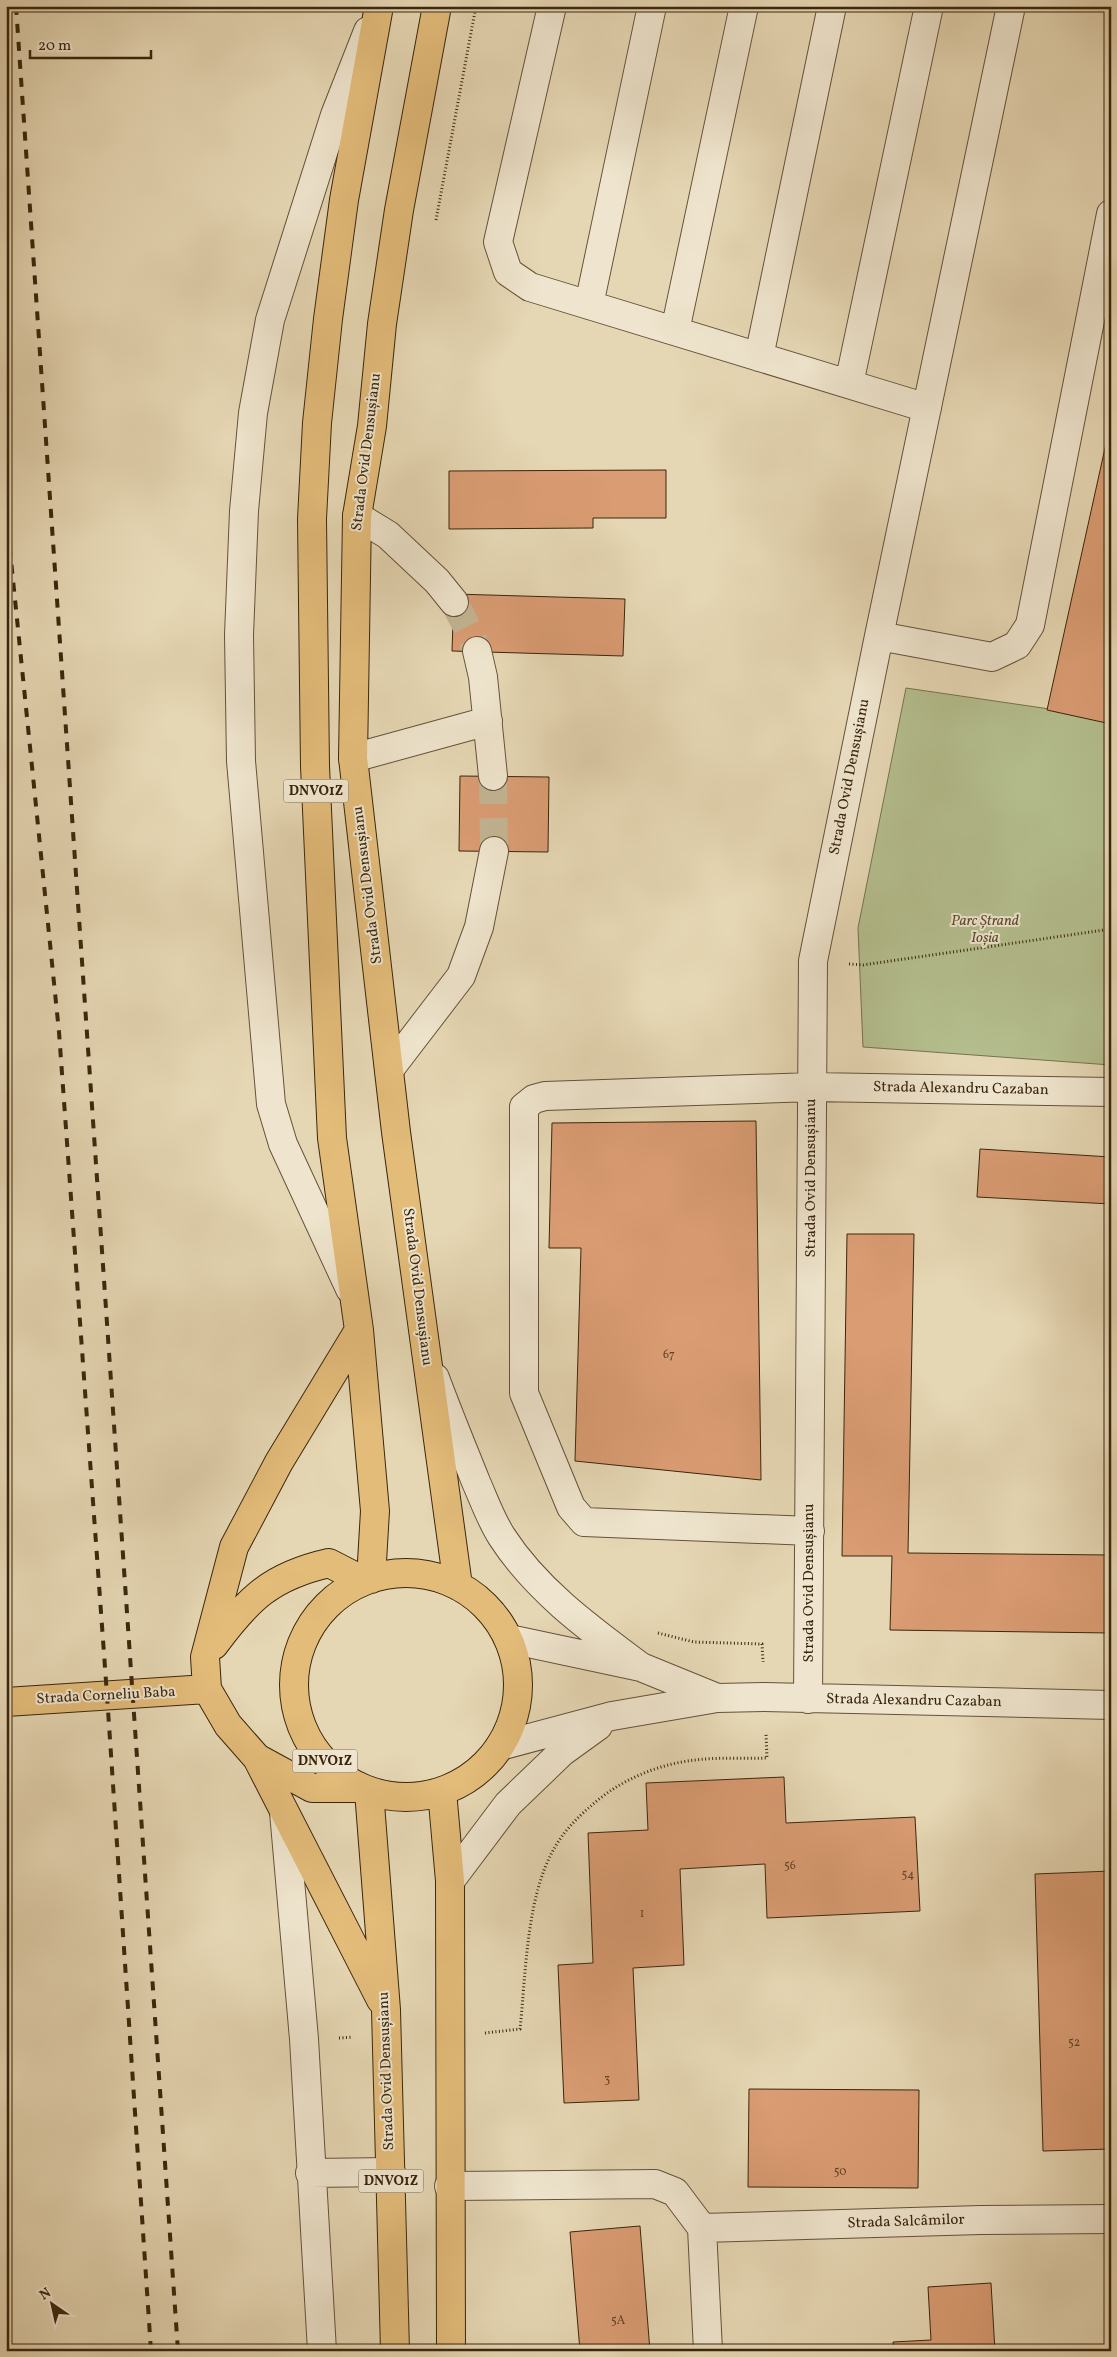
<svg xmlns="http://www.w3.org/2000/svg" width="1117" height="2357" font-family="Vollkorn,serif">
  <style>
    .green { fill: #b4be8e; stroke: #76724e }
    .building { fill: #da9c73; stroke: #39260e }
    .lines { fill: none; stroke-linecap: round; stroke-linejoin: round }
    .minor-tunnel { stroke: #c3b493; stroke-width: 28; stroke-dasharray: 28 14; stroke-linecap: butt }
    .minor-casing { stroke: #645238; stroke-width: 30 }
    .major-casing { stroke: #39260e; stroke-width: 30 }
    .path { stroke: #39260e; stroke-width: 3; stroke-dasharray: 1 2.5; stroke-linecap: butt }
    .minor { stroke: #efe5ce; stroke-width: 28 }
    .major { stroke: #e3bc7a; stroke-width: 28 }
    .rail { stroke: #39260e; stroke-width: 4; stroke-dasharray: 9 9; stroke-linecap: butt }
    .labels { text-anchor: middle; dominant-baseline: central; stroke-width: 4; stroke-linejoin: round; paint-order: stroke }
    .number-label { font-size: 12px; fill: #614427 }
    .shield { fill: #efe5ce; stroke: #705f48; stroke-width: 1 }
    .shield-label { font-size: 14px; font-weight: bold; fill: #39260e }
    .street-label { font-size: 15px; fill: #39260e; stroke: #efe5ce }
    .park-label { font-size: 15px; font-style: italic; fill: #584c2e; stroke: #efe5ce }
  </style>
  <rect width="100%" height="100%" fill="#e6d7b4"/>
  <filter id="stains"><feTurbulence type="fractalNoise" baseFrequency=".004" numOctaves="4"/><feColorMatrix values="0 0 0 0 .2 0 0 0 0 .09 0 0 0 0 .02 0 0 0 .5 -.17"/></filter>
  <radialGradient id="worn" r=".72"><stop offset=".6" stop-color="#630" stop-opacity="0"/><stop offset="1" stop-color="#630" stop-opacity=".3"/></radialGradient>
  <!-- green -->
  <path class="green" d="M906 688 1111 718V1065L863 1047 858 928Z"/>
  <!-- building -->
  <path class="building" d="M1111 421V724L1047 710Z
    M666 470V518H593V528L449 529V471Z
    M454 594 625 599 623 656 452 651Z
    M460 776 549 777 548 852 459 851Z
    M756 1121 761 1480 575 1461 581 1248H549L552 1123Z
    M980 1149 1111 1157V1204L977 1197Z
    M847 1234H914L908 1553 1111 1555V1633L890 1630 892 1556H842Z
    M784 1777 786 1823 915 1817 920 1911 767 1918 765 1864 680 1869 684 1965 633 1968 639 2100 564 2103 558 1965 593 1963 588 1833 648 1830 646 1783Z
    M1111 1871V2149L1043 2151 1035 1874Z
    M749 2089 919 2090 918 2188 748 2187Z
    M640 2226 650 2351H580L570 2232Z
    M991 2283 995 2351H894L893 2342 931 2340 928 2287Z"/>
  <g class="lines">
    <!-- minor-tunnel -->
    <path class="minor-tunnel" d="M454 602 470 633 477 651
      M493 776 494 851"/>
    <defs>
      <path id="minor" d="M552 6 498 242 508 272 530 287 927 408
        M589 305 652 6
        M675 331 744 6
        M759 357 832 6
        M849 384 929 6
        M357 516 388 535 437 581 454 602
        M879 636 992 657 1017 645 1030 625 1111 214
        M477 651 483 677 493 776
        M353 758 488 721
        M389 1070 461 976 479 927 494 851
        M350 1289 283 1144 271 1104 241 761 239 635 244 511 253 413 270 320 335 115 368 31
        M435 1378C448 1413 462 1447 476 1482 484 1500 491 1520 502 1537 537 1591 590 1629 641 1667
        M810 1531 584 1522 571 1507 524 1393V1107L534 1099 545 1096 812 1087 1111 1092
        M509 1639 641 1667 717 1698
        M808 1699 813 961 879 636 1011 6
        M500 1746 612 1716 717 1698 764 1697 1111 1705
        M284 1812 304 2039 322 2351
        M450 1881 508 1804 562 1752 598 1726
        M310 2173 391 2172
        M449 2186 655 2184 675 2192 702 2228 708 2351
        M702 2228 981 2220 1111 2219"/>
      <path id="major" d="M437 6 399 210 382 324 372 426 357 516 353 758 396 1132 458 1586
        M359 1330 279 1462 234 1547 205 1657 207 1689 228 1725 257 1758 312 1788H361
        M294 1685a112 112 0 1 1 224 0a112 112 0 1 1-224 0Z
        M371 1579 375 1511 359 1330 332 1138 315 766 312 519 317 423 328 319 344 200 379 6
        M214 1645C248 1599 271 1576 329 1563L364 1581
        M6 1702 207 1689
        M257 1758 381 2000
        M369 1791 386 2010 395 2351
        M442 1791 450 1881 451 2351"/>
    </defs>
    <!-- minor casing -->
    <use href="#minor" class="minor-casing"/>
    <!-- major casing -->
    <use href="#major" class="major-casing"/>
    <!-- path -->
    <path class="path" d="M436 220 476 6
      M849 964 863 965 1111 929
      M658 1633 694 1642 762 1644 763 1662
      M485 2033 520 2029C526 1974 526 1896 555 1847 566 1828 581 1814 598 1800 625 1778 660 1764 695 1760 719 1757 744 1759 767 1758L766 1733
      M339 2038 353 2037"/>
    <!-- minor -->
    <use href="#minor" class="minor"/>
    <!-- major -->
    <use href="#major" class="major"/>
    <!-- rail -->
    <path class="rail" d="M16 6 178 2351
      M6 511 59 1032 107 1695 151 2351"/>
  </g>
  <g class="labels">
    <!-- number labels -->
    <g class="number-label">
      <text x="669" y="1355">67</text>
      <text x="790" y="1866">56</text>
      <text x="908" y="1875">54</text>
      <text x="642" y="1914">1</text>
      <text x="1074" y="2043">52</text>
      <text x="607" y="2080">3</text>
      <text x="840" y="2172">50</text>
      <text x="618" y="2321">5A</text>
    </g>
    <!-- shield labels -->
    <g class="shield">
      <rect x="283.5" y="779.5" width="65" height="23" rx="4"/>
      <rect x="292.5" y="1749.5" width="65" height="23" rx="4"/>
      <rect x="358.5" y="2169.5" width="65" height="23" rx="4"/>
    </g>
    <g class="shield-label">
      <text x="316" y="791">DNVO1Z</text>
      <text x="325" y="1761">DNVO1Z</text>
      <text x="391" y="2181">DNVO1Z</text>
    </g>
    <!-- street labels -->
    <g class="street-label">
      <text transform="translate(367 452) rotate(-83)">Strada Ovid Densușianu</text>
      <text transform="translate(850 777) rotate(-79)">Strada Ovid Densușianu</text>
      <text transform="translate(368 885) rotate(-97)">Strada Ovid Densușianu</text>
      <text transform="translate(961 1089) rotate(1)">Strada Alexandru Cazaban</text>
      <text transform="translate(811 1178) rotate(-90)">Strada Ovid Densușianu</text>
      <text transform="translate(417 1287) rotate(83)">Strada Ovid Densușianu</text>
      <text transform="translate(809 1583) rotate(-90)">Strada Ovid Densușianu</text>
      <text transform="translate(106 1696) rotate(-3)">Strada Corneliu Baba</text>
      <text transform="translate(914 1701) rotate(1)">Strada Alexandru Cazaban</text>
      <text transform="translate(387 2071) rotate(-92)">Strada Ovid Densușianu</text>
      <text transform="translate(906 2222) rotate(-2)">Strada Salcâmilor</text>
    </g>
    <!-- park labels -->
    <g class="park-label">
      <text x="985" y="921">Parc Ștrand<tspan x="985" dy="17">Ioșia</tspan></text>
    </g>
  </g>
  <!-- margin -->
  <rect width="1117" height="2357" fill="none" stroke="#e6d7b4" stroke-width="25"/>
  <rect x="8" y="8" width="1102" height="2342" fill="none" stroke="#39260e" stroke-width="2.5"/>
  <rect x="12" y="12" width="1092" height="2332" fill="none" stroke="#39260e"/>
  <!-- north arrow -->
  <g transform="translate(52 2304) rotate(326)" stroke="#efe5ce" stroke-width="4" paint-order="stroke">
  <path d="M0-4L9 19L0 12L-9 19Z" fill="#39260e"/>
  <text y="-8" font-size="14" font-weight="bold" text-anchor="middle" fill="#39260e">N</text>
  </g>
  <!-- scale -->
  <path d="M30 50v8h121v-8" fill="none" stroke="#39260e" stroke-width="2.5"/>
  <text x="38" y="50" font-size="15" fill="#39260e" stroke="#efe5ce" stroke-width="4" paint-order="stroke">20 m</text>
  <rect width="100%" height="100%" filter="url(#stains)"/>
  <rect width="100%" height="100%" fill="url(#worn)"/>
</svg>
